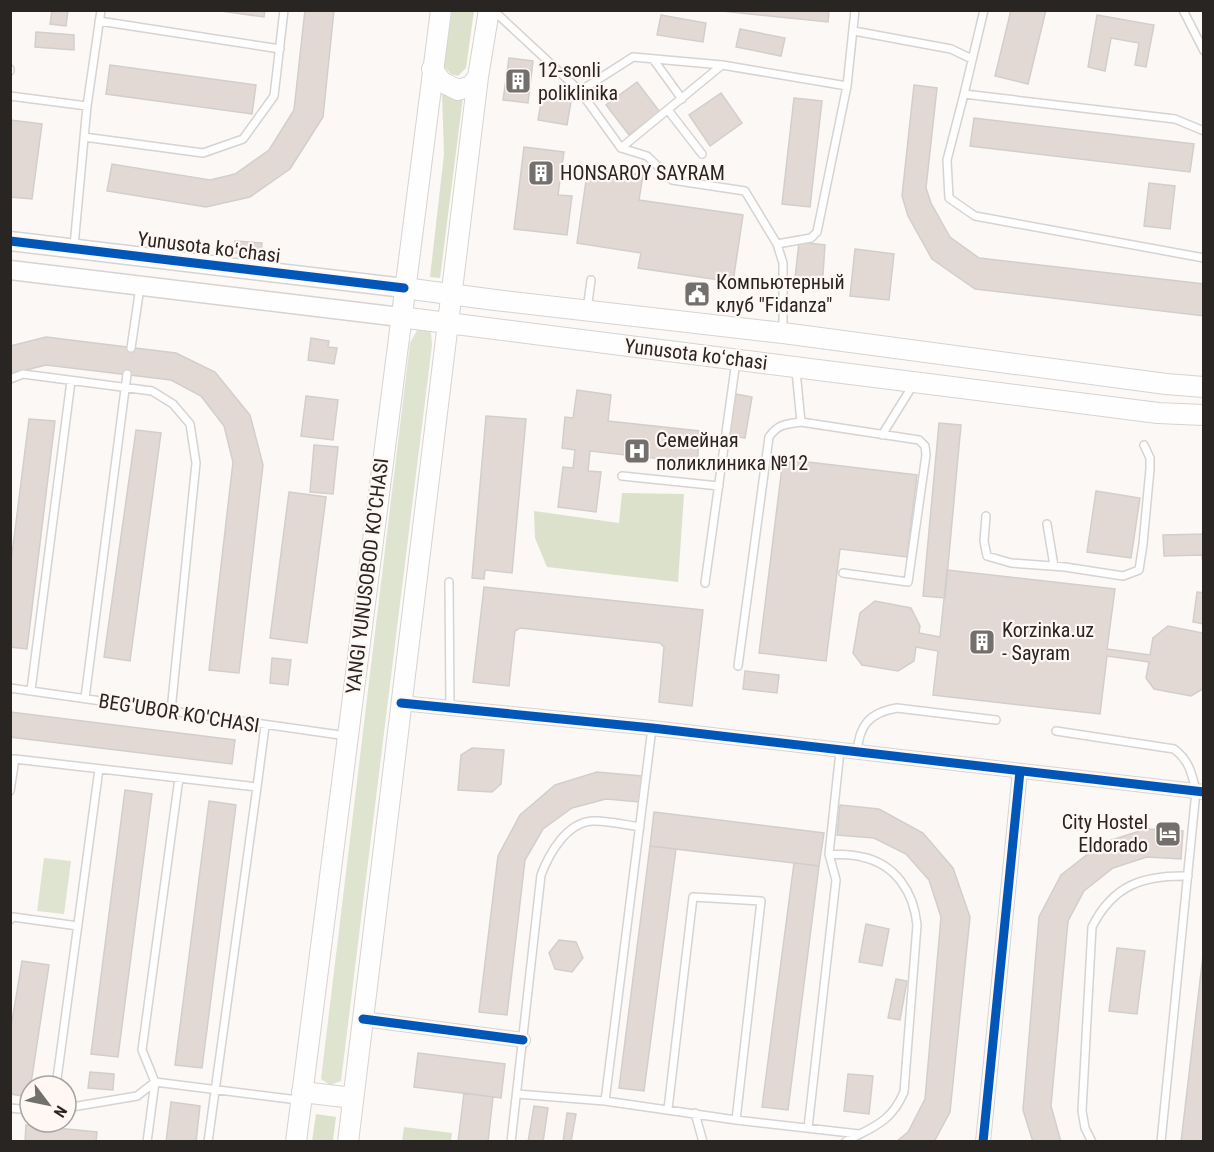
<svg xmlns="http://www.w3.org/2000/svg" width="1214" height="1152" font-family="'Roboto Condensed',sans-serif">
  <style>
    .green { fill: #dfe4d1 }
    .forest { fill: #dce1cb }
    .building { fill: #e2d9d4; stroke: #d2cecc; stroke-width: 1.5 }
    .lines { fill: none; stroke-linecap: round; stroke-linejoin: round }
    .service-casing { stroke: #d6d3d1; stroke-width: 10 }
    .minor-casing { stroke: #d6d3d1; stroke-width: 16 }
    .tertiary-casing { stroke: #d6d3d1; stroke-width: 21 }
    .secondary-casing { stroke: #d6d3d1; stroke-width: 22 }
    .service { stroke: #fefefe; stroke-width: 7 }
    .minor { stroke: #fefefe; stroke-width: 14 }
    .tertiary { stroke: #fefefe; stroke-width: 18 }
    .secondary { stroke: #fefefe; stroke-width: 20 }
    .cycleway-casing { stroke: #fef7f3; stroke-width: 13 }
    .cycleway { stroke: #0057b8; stroke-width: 9 }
    .labels { text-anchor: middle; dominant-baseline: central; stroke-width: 4.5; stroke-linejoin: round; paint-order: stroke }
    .poi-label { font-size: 20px; fill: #292523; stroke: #fef7f3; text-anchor: start }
    .street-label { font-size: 20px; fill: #292523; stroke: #fef7f3 }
  </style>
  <rect width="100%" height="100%" fill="#fbf8f6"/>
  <!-- green -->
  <path class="green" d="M420 325H427L431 333 432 345 341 1081 330 1085 321 1079 410 343Z
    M44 858 71 861 64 914 37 911Z"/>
  <!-- forest -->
  <path class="forest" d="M452 11H474L466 68 458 76 451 74 444 66Z
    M442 93 463 97 440 278 430 277 444 154Z
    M622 493 684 494 678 582 547 567 535 538 534 511 619 523Z
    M316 1114 336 1117 333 1141H312Z
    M404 1127 452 1133 451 1141H402Z"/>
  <!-- building -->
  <path class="building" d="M52 10H68L66 26 50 24Z
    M214 10H265L264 17Z
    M305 10H334L323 117 290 169 250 197 206 207 107 191 112 164 210 180 235 174 269 150 294 110Z
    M712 10H829L828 22Z
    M1011 10H1046L1028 84 995 76Z
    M661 15 706 23 703 42 657 35Z
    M1097 15 1154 25 1146 67 1135 65 1139 43 1111 38 1105 71 1088 67Z
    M740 29 785 38 781 56 736 47Z
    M36 32 74 35V50L35 47Z
    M509 58 533 61 528 103 503 100Z
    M110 65 256 85 252 114 106 94Z
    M637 82 660 112 629 135 606 105Z
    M914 85 937 88 926 188 931 203 950 237 979 258 1204 284V316L975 289 932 259 908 216 902 196Z
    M543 91 572 96 567 125 538 120Z
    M721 93 742 123 710 146 689 115Z
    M794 98 822 101 810 207 782 204Z
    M974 118 1194 144 1190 172 970 146Z
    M10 120 42 124 32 199 10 197Z
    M524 147 564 152 558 195 572 196 567 235 514 229Z
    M588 167 643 175 639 200 743 215 733 282 638 268 641 253 577 243Z
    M1149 183 1175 186 1170 229 1144 226Z
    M235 241 262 243 261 255 234 253Z
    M799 242 825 245 822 289 794 287Z
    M855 249 894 254 889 300 850 296Z
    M46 337 176 353 215 372 250 415 263 465 239 673 209 670 233 462 224 426 201 396 171 380 46 365 10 374V346Z
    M311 338 329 341 328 347 337 348 334 364 308 360Z
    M577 390 611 395 608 421 700 431 697 463 590 451 588 471 601 472 596 512 558 507 563 467 573 468 575 450 562 448 565 417 573 418Z
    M736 394 752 397 745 438 729 435Z
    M306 396 338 400 333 440 301 436Z
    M486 416 526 419 512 573 485 570 484 579 472 578Z
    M29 419 55 421 27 649 10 647V570Z
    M939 423 961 425 945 598 923 596Z
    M136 430 161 433 130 661 104 657Z
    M314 445 338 447 333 494 310 492Z
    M783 459 917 475 907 557 840 549 826 661 759 653Z
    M1096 491 1140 498 1131 558 1087 552Z
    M289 492 326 497 307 643 270 638Z
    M1204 534V574L1202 555 1164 556 1163 535Z
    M947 570 1115 589 1107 649 1150 655 1153 638 1168 626 1203 633 1204 688 1191 696 1154 689 1146 678 1149 662 1107 656 1100 714 933 695 938 651 916 647 914 661 898 671 862 665 853 653 860 613 875 601 911 608 920 626 919 633 940 637Z
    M484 587 703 610 692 706 659 702 664 647 660 643 520 628 515 631 509 686 473 682Z
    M1197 592 1204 593V624L1193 622Z
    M272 658 291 660 288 685 270 683Z
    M745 671 779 675 777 693 743 689Z
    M10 712 235 740 232 764 10 737Z
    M472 748 504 750 501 784 492 792 458 790 461 755Z
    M597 772 642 776 640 802 606 799 572 808 543 829 525 860 507 1015 479 1012 498 856 520 815 555 785Z
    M125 790 152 794 118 1057 91 1054Z
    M209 801 236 805 202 1068 175 1065Z
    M840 805 879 809 923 833 953 868 970 917 950 1112 934 1142H896L908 1132 925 1099 941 917 929 880 906 854 874 838 837 835Z
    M654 812 824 833 819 866 650 846Z
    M1146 829 1183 831 1181 859 1147 857 1113 868 1084 891 1068 921 1051 1106 1061 1142H1033L1023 1110 1039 917 1061 875 1102 843Z
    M650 846 676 849 644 1091 619 1088Z
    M794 863 819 866 788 1110 762 1107Z
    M866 924 889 929 882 966 859 962Z
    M559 940 576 942 583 958 572 972 555 969 549 953Z
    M1204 947V1142H1181Z
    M1117 948 1145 951 1137 1014 1109 1011Z
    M22 961 49 965 29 1097 10 1094V1033Z
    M896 979 907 981 900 1020 888 1018Z
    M418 1053 505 1064 501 1098 414 1087Z
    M90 1072 114 1074 113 1090 88 1088Z
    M848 1074 873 1076 869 1114 844 1111Z
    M464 1093 493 1097 488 1142H458Z
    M171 1102 200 1106 196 1142H166Z
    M534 1106 548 1108 543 1142H528Z
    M567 1113 576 1114 571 1142H563Z
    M26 1125 97 1132 96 1142H25Z"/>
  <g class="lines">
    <defs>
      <path id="service" d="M493 10 580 91 621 148 647 156 672 180 745 191 777 244 783 263V331
        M984 10 964 94 1175 119 1204 131
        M1183 10 1204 51
        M99 21 280 49
        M854 31 951 49 972 59
        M653 59 682 99
        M10 69V71
        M847 86 855 10
        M580 91 633 57 722 65 847 86 817 232 811 238 777 244
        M964 94 947 160 949 198 975 216 1204 258
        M10 96 87 106
        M668 110 702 154
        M84 137 203 153 243 139 274 96 284 10
        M621 148 722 65
        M74 246 87 106 101 10
        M587 310 591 280
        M131 348 140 287
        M796 371 801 422
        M10 379 23 374 152 391 173 404 190 424 196 463 171 711
        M882 435 913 385
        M622 476 719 486
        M986 516 984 541 987 556 1011 563 1065 567 1123 576 1139 570 1143 544 1150 469V458L1144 445
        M1047 524 1054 566
        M449 582 450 708
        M705 583 736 361
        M738 666 769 437C778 424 786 424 801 422L919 440 925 446 926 455 908 582 843 573
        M10 688 347 736
        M31 690 71 381
        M85 698 127 374
        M1056 731 1174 749C1189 760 1192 774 1196 791L1161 1142
        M857 753C859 726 868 713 897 708L996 720
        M10 759H15L10 791
        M15 759 257 787 265 726
        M829 854C840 855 852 854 862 857 896 864 914 893 917 925L904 1092C891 1123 872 1127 845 1142
        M10 920 13 917 78 926
        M56 1086 99 769
        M517 1094 605 1101 652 728
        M605 1101 736 1120 859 1134
        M10 1108 30 1110
        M66 1108 137 1096 155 1082 298 1100
        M668 1109 693 897 761 901 736 1120
        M695 1113 703 1142
        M808 1128 836 880 829 854 840 751
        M147 1142 155 1082 142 1050 179 778
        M208 1142 257 787
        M511 1142 541 875C549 854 566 823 592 821 607 820 625 825 640 827
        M1092 1142 1085 1128 1082 1111 1092 927C1113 885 1143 875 1188 876"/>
      <path id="minor" d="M401 703 652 728 1204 792
        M363 1019 523 1040
        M983 1142 1020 771"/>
      <path id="tertiary" d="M10 241 404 288
        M10 270 400 317"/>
      <path id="secondary" d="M432 69 442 82 458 90 471 86 478 77
        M404 288 495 300 783 333 1166 384 1204 387
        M400 317 1158 413 1204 415
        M302 1092 353 1098
        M296 1142 441 10
        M348 1142 478 77 489 10"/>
    </defs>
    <!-- service casing -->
    <use href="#service" class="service-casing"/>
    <!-- minor casing -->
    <use href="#minor" class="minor-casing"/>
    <!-- tertiary casing -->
    <use href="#tertiary" class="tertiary-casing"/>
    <!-- secondary casing -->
    <use href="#secondary" class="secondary-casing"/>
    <!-- service -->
    <use href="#service" class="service"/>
    <!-- minor -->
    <use href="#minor" class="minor"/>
    <!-- tertiary -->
    <use href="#tertiary" class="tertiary"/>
    <!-- secondary -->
    <use href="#secondary" class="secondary"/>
    <defs>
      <path id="cycleway" d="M10 241 404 288
        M401 703 652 728 1204 792
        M363 1019 523 1040
        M983 1142 1020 771"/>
    </defs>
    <!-- cycleway casing -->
    <use href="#cycleway" class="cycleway-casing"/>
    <!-- cycleway -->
    <use href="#cycleway" class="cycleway"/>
  </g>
  <!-- icons -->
  <defs>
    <symbol id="building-square" viewBox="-11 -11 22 22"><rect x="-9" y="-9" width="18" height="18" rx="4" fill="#726f6d" stroke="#fef7f3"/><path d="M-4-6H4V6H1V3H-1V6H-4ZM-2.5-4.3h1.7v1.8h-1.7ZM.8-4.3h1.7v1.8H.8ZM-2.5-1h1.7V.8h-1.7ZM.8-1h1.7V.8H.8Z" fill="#fff"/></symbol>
    <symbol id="civic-square" viewBox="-11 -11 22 22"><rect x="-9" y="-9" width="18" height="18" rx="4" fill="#726f6d" stroke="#fef7f3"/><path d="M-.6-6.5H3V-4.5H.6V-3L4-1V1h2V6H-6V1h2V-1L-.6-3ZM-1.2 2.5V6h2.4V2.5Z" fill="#fff"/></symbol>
    <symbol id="hospital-square" viewBox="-11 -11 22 22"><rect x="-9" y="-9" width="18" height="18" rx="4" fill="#726f6d" stroke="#fef7f3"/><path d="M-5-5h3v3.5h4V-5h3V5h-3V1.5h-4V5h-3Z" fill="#fff"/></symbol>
    <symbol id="hotel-square" viewBox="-11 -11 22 22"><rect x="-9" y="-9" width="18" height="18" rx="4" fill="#726f6d" stroke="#fef7f3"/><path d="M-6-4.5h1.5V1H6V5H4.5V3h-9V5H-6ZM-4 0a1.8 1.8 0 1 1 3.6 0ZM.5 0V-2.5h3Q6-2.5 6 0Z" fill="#fff"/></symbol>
  </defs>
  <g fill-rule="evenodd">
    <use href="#building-square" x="503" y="66" width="30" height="30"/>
    <use href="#building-square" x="526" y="158" width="30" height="30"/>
    <use href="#civic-square" x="682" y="279" width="30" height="30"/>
    <use href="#hospital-square" x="622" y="436" width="30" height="30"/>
    <use href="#building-square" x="967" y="627" width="30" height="30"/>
    <use href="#hotel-square" x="1153" y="819" width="30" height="30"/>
  </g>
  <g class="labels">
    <!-- poi labels -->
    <g class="poi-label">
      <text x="538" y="70">12-sonli<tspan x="538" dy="23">poliklinika</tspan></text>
      <text x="560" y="173">HONSAROY SAYRAM</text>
      <text x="716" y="282">Компьютерный<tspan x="716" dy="23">клуб "Fidanza"</tspan></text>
      <text x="656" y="440">Семейная<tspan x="656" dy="23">поликлиника №12</tspan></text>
      <text x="1002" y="630">Korzinka.uz<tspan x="1002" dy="23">- Sayram</tspan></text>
      <text x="1148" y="822" text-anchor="end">City Hostel<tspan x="1148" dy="23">Eldorado</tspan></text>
    </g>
    <!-- street labels -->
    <g class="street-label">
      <text transform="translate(209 247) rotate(7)">Yunusota koʻchasi</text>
      <text transform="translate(696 354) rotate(7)">Yunusota koʻchasi</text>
      <text transform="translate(367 576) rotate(-83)">YANGI YUNUSOBOD KO'CHASI</text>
      <text transform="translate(179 713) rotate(9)">BEG'UBOR KO'CHASI</text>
    </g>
  </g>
  <!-- border -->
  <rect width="1214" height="1152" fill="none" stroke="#292523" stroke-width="24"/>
  <!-- north arrow -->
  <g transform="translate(48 1104) rotate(122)"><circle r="28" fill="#fef7f3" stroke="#a9a3a0" stroke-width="1.5"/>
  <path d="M0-4.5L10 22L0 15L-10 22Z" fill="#726f6d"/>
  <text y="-9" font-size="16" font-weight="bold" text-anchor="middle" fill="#292523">N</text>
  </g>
</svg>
